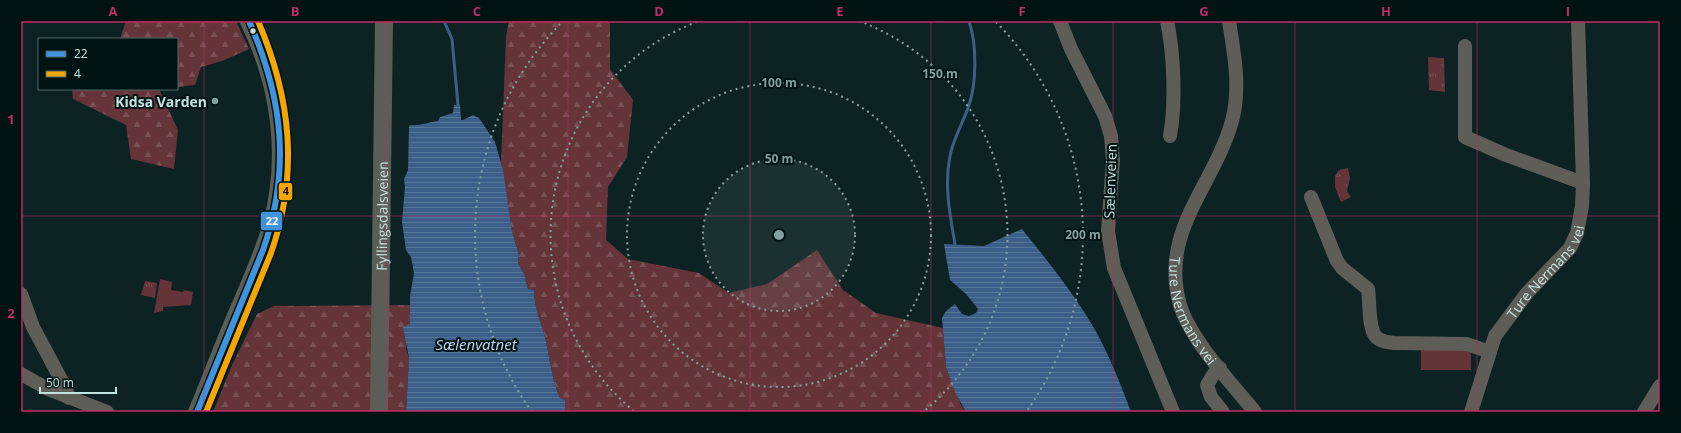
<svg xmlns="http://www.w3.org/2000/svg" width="1681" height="433" font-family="'Open Sans',sans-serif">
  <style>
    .grass { fill: #643439 }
    .forest { fill: url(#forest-firs) }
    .park { fill: url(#park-tufts) }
    .water { fill: url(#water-rules) }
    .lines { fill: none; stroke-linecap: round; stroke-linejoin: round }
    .stream { stroke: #3b5f89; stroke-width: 3 }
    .minor { stroke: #5f5d57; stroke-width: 14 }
    .major { stroke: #5a5e56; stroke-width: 18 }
    .bus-1-casing { stroke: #001313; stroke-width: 9 }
    .bus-2-casing { stroke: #001313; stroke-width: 9 }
    .bus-1 { stroke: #4094de; stroke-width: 6 }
    .bus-2 { stroke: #f7a600; stroke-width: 6 }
    .grid { fill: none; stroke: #c22c68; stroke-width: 1; stroke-opacity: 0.55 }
    .ring { fill: none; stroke: #82a09f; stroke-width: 2; stroke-dasharray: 2 4 }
    .bus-dot { fill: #c1e3e2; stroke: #001313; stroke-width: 1.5 }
    .poi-dot { fill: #82a09f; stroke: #001313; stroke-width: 1.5 }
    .labels { text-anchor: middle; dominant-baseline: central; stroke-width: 4; stroke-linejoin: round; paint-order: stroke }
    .poi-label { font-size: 14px; font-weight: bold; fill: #c1e3e2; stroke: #001313; text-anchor: end }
    .street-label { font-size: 14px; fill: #c1e3e2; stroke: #001313 }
    .water-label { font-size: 15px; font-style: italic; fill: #c0d6f3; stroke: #001313 }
    .centre { fill: #82a09f; stroke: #001313; stroke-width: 2 }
    .ring-label { font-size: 12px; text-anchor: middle; font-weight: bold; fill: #82a09f; stroke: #001313; stroke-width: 4; stroke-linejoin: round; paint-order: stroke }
    .line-badge { stroke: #001313; stroke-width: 1.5 }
    .badge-label { font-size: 11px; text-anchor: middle; font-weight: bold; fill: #fff }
    .pale-badge-label { font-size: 11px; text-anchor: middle; font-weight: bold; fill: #111 }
    .neatline { fill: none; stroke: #c22c68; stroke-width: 1.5 }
    .grid-label { font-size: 13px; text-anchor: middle; font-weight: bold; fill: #c22c68 }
  </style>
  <defs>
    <pattern id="forest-firs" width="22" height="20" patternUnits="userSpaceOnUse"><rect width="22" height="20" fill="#643439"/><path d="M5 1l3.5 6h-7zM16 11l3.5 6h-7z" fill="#785155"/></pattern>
    <pattern id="park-tufts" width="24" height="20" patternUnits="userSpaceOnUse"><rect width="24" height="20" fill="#643439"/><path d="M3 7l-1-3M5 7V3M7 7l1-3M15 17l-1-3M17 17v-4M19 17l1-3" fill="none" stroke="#785155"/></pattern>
    <pattern id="water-rules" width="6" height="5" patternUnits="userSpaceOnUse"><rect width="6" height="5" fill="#3b5f89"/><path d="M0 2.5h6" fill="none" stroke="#567699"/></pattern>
  </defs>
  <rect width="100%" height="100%" fill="#0d2323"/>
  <!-- grass -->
  <path class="grass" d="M160 279 172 282 171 290 183 292 184 290 193 292 191 305 163 307V311L154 313Z
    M1421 349 1471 350V370H1421Z"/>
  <!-- forest -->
  <path class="forest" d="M126 21H236L249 49 222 61 201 67 195 85 177 87V39H120Z
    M509 21H610V69L633 100 627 157 608 187 606 240 628 259 699 273 729 293 767 284 817 250 843 290 876 313 943 328 946 367 961 405 966 412H565V400L560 398C552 380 550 360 546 341 542 324 534 308 534 290L528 289 524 274 518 263 519 255 512 231 501 163 506 36Z
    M72 89H159L178 130 174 169 131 159 126 125 73 99Z
    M410 305V324L406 349 409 358 406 412H213L232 365 257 314 274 306Z"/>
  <!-- park -->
  <path class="park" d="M1428 57 1444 58 1445 92 1429 90Z
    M1348 168 1350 178 1347 191 1351 197 1341 202 1335 187V176L1339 170Z
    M145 281 157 283 155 298 141 295Z"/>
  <!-- water -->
  <path class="water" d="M454 105H460L461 120H463L473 115 479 118 495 142 503 170 512 231 519 255 518 263 524 274 528 289 534 290C534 308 542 324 546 341 550 360 552 380 560 398L565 400V412H406L409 358 403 327 410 324V296L414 273 411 257 406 250 402 222 405 187 404 179 408 170 409 127 410 125C419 126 429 122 438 121L440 117 453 113Z
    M1022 229C1046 259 1071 290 1091 323 1107 350 1120 382 1131 412H966L956 394 946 367 942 318 946 311 955 304 962 314 969 316 976 313 978 309 966 294 950 280 944 244 984 246Z"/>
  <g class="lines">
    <!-- stream -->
    <path class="stream" d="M444 21 452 39 458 105
      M955 244C950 215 944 186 950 156 953 139 962 125 968 108 977 84 977 45 969 21"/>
    <!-- minor -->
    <g class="minor">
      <path d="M1060 21 1071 49 1105 116 1111 136 1113 160 1108 231 1114 268 1173 412"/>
      <path d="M1167 21C1174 54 1176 103 1170 136"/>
      <path id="s1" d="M1229 21C1234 53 1241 88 1232 121 1214 186 1159 231 1180 305 1190 339 1232 384 1255 412"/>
      <path d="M1465 46V137L1506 155 1583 183"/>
      <path d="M1311 197 1337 261 1342 268 1368 289C1370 301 1368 328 1376 337 1381 342 1388 342 1394 343L1467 344 1490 352"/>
      <path d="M21 294 33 327 65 387 69 398"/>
      <path d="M1220 368 1213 375 1207 385 1211 397 1223 412"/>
      <path d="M21 374 48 389 107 412"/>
      <path id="s2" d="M1471 412 1495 336 1527 293 1570 248 1577 233 1582 206 1583 183 1578 21"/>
      <path d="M1644 412 1660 386"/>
    </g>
    <!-- major -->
    <g class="major">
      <path d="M197 412C209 384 219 356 231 328 245 294 262 259 272 224 290 155 280 85 249 21"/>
      <path id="s3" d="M379 412 384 21"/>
    </g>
    <defs>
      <path id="bus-1" d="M197 412 263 250C291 170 283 98 249 21"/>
      <path id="bus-2" d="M206 412 271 253C299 173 291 98 258 21"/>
    </defs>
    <!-- bus-1 casing -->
    <use href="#bus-1" class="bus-1-casing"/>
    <!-- bus-2 casing -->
    <use href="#bus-2" class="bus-2-casing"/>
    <!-- bus-1 -->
    <use href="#bus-1" class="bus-1"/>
    <!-- bus-2 -->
    <use href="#bus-2" class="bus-2"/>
  </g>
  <!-- grid -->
  <path class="grid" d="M204 21V412M386 21V412M568 21V412M750 21V412M931 21V412M1113 21V412M1295 21V412M1477 21V412M21 216H1660"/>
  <!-- distance rings -->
  <circle cx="779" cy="235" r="76" fill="#82a09f" fill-opacity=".12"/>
  <g class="ring">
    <circle cx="779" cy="235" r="76"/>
    <circle cx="779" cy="235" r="152"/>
    <path d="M634 411A228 228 0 0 1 699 21M859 21A228 228 0 0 1 924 411"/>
    <path d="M532 412A304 304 0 0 1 562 22M996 22A304 304 0 0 1 1026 412"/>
  </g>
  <!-- markers -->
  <circle class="bus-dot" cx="253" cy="31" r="3.5"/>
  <circle class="poi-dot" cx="215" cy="101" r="4"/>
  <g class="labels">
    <!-- poi labels -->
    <g class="poi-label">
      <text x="207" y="101">Kidsa Varden</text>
    </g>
    <!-- street labels -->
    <g class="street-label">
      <text transform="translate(1110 181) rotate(-88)">Sælenveien</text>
      <text stroke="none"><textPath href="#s3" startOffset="196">Fyllingsdalsveien</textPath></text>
      <text stroke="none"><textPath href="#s2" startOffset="162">Ture Nermans vei</textPath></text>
      <text stroke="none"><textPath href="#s1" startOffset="306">Ture Nermans vei</textPath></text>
    </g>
    <!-- water labels -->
    <g class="water-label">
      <text x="476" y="344">Sælenvatnet</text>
    </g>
  </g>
  <circle cx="779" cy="235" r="6" class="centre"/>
  <g class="ring-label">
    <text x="940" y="78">150 m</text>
    <text x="779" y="87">100 m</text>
    <text x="779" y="163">50 m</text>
    <text x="1083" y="239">200 m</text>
  </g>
  <g class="line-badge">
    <rect x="278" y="182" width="15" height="19" rx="4" fill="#f7a600"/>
    <rect x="260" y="211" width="23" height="20" rx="4" fill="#4094de"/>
  </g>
  <g class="badge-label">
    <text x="272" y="225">22</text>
  </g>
  <g class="pale-badge-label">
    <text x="286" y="195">4</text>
  </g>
  <!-- border -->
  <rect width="1681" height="433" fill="none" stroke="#001313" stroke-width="44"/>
  <!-- legend -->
  <rect x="38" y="38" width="140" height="52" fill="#001313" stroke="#4d6666"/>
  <rect x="46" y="51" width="20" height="6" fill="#4094de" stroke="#4d6666"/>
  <text x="74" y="58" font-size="12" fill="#c1e3e2">22</text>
  <rect x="46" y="71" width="20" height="6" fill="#f7a600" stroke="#4d6666"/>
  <text x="74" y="78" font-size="12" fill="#c1e3e2">4</text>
  <!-- scale -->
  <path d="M40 387v6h76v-6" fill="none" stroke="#c1e3e2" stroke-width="2"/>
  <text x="46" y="387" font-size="12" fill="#c1e3e2" stroke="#001313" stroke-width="3" paint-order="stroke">50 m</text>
  <rect x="22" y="22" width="1637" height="389" class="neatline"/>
  <g class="grid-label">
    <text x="113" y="16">A</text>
    <text x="295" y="16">B</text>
    <text x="477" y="16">C</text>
    <text x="659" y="16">D</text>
    <text x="840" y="16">E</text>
    <text x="1022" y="16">F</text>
    <text x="1204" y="16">G</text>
    <text x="1386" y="16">H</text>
    <text x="1568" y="16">I</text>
    <text x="11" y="124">1</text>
    <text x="11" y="318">2</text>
  </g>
</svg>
